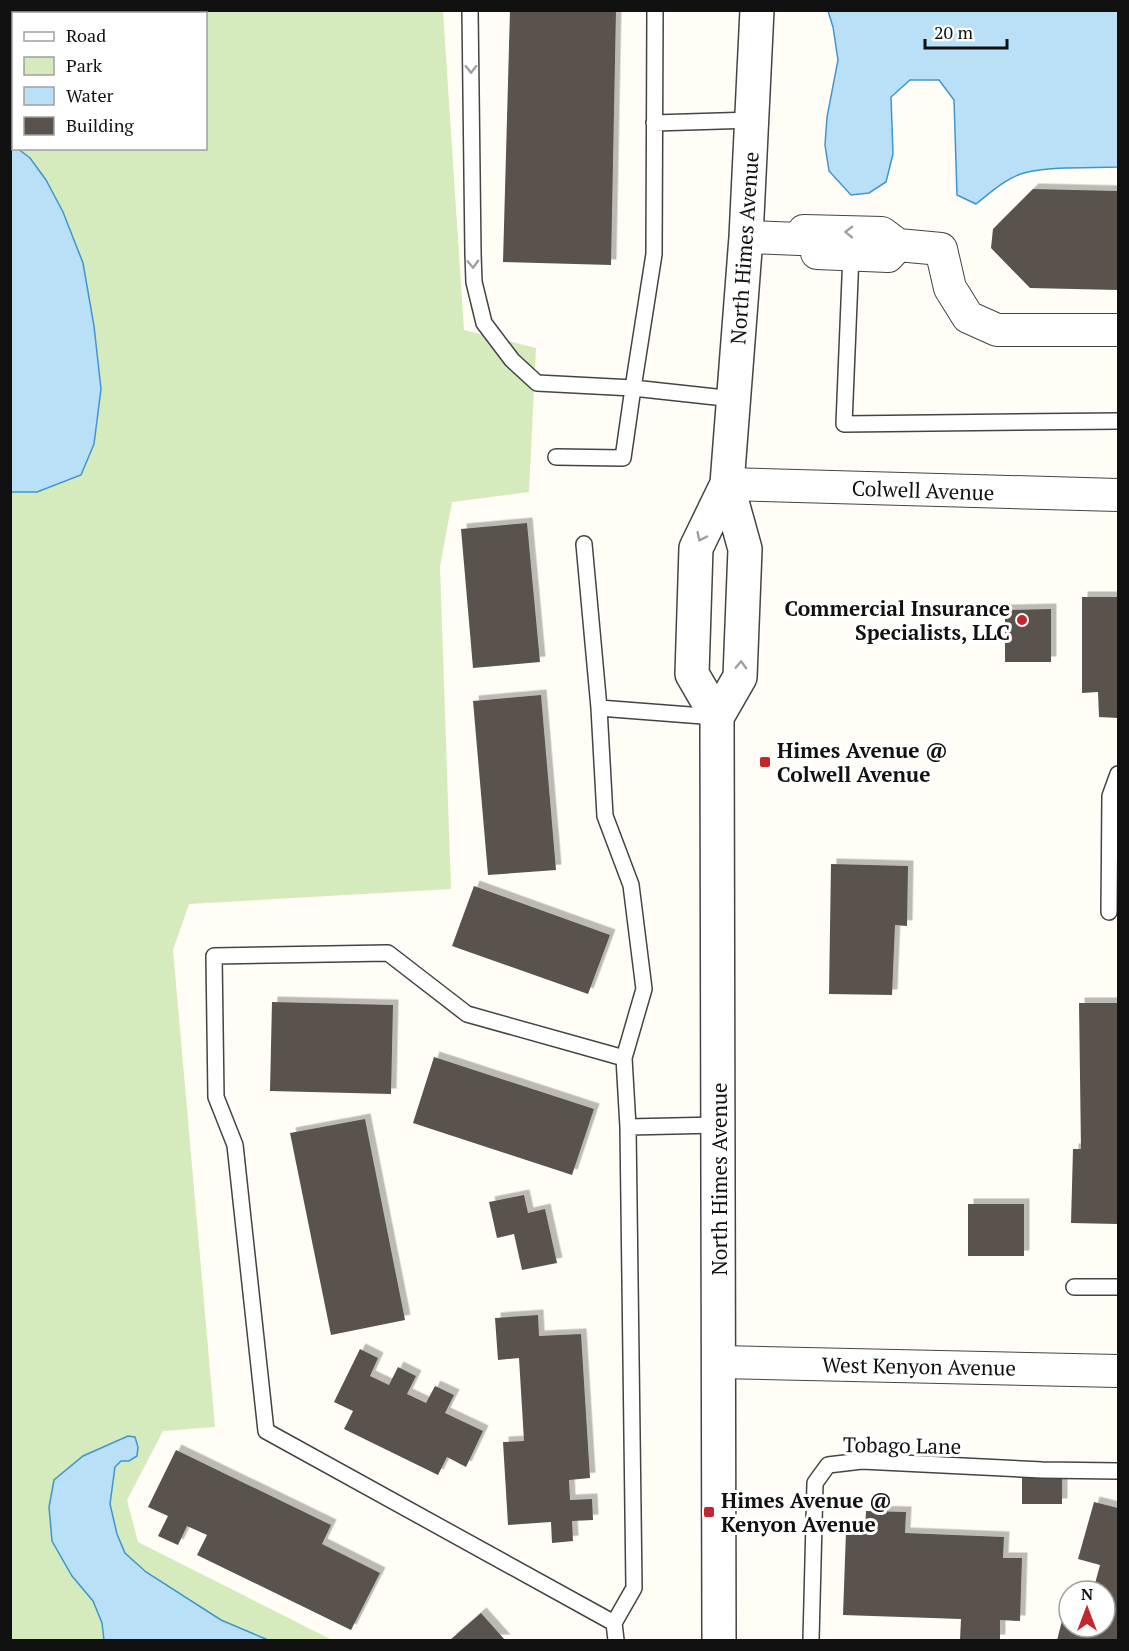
<svg xmlns="http://www.w3.org/2000/svg" width="1129" height="1651" font-family="'PT Serif',serif">
  <style>
    .green { fill: #d5ebbd; fill-rule: evenodd }
    .water { fill: #b9e0f7; stroke: #3f96cf; stroke-width: 1.5 }
    .building { fill: #5a524d; filter: url(#shadow) }
    .lines { fill: none; stroke-linecap: round; stroke-linejoin: round }
    .service-casing { stroke: #444; stroke-width: 18 }
    .minor-casing { stroke: #444; stroke-width: 34 }
    .tertiary-casing { stroke: #444; stroke-width: 36 }
    .service { stroke: #fff; stroke-width: 15 }
    .minor { stroke: #fff; stroke-width: 32 }
    .tertiary { stroke: #fff; stroke-width: 33 }
    .oneway { stroke: #a0a0a0 }
    .poi-dot { fill: #c4262e; stroke: #fff; stroke-width: 2 }
    .labels { text-anchor: middle; dominant-baseline: central; stroke-width: 6; stroke-linejoin: round; paint-order: stroke }
    .street-label { font-size: 21px; fill: #111; stroke: #fff }
    .poi-label { font-size: 21px; font-weight: bold; fill: #111; stroke: #fff; text-anchor: start }
  </style>
  <defs>
    <filter id="shadow"><feDropShadow dx="5.5" dy="-5.5" stdDeviation="0" flood-color="#0004"/></filter>
  </defs>
  <rect width="100%" height="100%" fill="#fffdf5"/>
  <!-- green -->
  <path class="green" d="M11 11H443L464 330 536 348 529 492 452 502 440 566 451 889 189 904 173 950 215 1427 163 1431 127 1500 138 1542 332 1640H11ZM14 14H206V148H14Z"/>
  <!-- water -->
  <path class="water" d="M828 11H1118V167C1089 168 1052 166 1024 173 1006 178 990 193 976 204L957 195 954 100 939 80H910L891 97 893 154 886 182 869 193 851 195 829 171 825 145 827 117 838 60 833 27Z
    M11 142 13 145 14 148 18 149 30 158 46 180 63 212 83 263 94 326 101 389 94 444 81 475 37 492H11Z
    M128 1436 135 1437 138 1447 137 1456 129 1461H121L115 1467 110 1504 117 1534 125 1553 146 1572 221 1620 268 1640H104L102 1623 93 1601 72 1576 52 1541 49 1507 54 1480 83 1456Z"/>
  <!-- building -->
  <path class="building" d="M510 10H616L611 265 503 262Z
    M1033 189 1118 191V290L1030 288 991 248 993 229Z
    M527 523 540 662 473 668 461 529Z
    M1082 597H1118V718L1099 717 1098 692 1082 693Z
    M1051 609V662H1005V610Z
    M541 695 556 870 488 875 473 701Z
    M831 864 908 866 907 926 895 925 892 995 829 994Z
    M474 886 610 935 588 994 452 946Z
    M272 1002 393 1005 391 1094 270 1091Z
    M1079 1003H1118V1224L1071 1223 1073 1149H1081Z
    M434 1057 594 1109 572 1175 413 1123Z
    M365 1119 405 1320 331 1335 290 1133Z
    M524 1195 528 1213 545 1209 557 1263 522 1270 514 1234 497 1238 489 1202Z
    M968 1204H1024V1256H968Z
    M538 1315 539 1336 581 1334 590 1478 569 1480 570 1500 592 1499 593 1520 572 1521 573 1541 552 1543 551 1522 508 1525 503 1442 524 1441 519 1358 498 1360 495 1318Z
    M360 1349 378 1358 370 1376 389 1385 398 1367 416 1376 407 1394 426 1403 435 1386 454 1395 445 1413 483 1431 466 1467 447 1457 438 1475 344 1429 353 1411 334 1402Z
    M176 1450 331 1525 322 1544 380 1573 351 1630 197 1555 207 1535 187 1526 178 1545 158 1536 168 1516 148 1507Z
    M1062 1476V1504H1022V1477Z
    M1094 1502 1118 1508V1640H1057L1063 1617 1069 1618V1627H1105V1591H1093L1100 1565 1078 1559Z
    M866 1511 906 1512 905 1533 1004 1537 1003 1558H1022L1020 1621 1000 1620V1640H960L961 1619 843 1615 846 1531 865 1532Z
    M481 1613 505 1640H450Z"/>
  <g class="lines">
    <defs>
      <path id="service" d="M470 10 473 254 474 282 484 323 512 360 537 383 633 388 623 458 556 457
        M655 10 654 254 633 388 734 399
        M654 123 753 120
        M851 254 844 424 1118 421
        M584 544 599 708 605 816 631 885 644 989 624 1058 628 1127
        M599 708 716 717
        M1109 912 1110 796 1118 774
        M1074 1287H1118
        M614 1623 266 1431 235 1145 216 1097 214 956 388 953 467 1014 624 1058
        M616 1640 614 1623 634 1588 628 1127 718 1125
        M811 1640 815 1483 828 1465 862 1461 1042 1470 1118 1471"/>
      <path id="minor" d="M746 237 800 239
        M800 239 804 231 882 233 898 245 941 249 950 288 968 317 997 330H1118
        M817 253 888 256 898 245
        M727 484 1118 495
        M719 1362 1118 1371"/>
      <path id="tertiary" d="M717 717 740 677 745 549 727 484
        M719 1640 717 717 692 674 696 548 727 484 746 237 757 10"/>
    </defs>
    <!-- service casing -->
    <use href="#service" class="service-casing"/>
    <!-- minor casing -->
    <use href="#minor" class="minor-casing"/>
    <!-- tertiary casing -->
    <use href="#tertiary" class="tertiary-casing"/>
    <!-- service -->
    <use href="#service" class="service"/>
    <!-- minor -->
    <use href="#minor" class="minor"/>
    <!-- tertiary -->
    <use href="#tertiary" class="tertiary"/>
  </g>
  <!-- one-way arrows -->
  <defs><path id="oneway-chevron" d="M-2-3.5L2.5 0L-2 3.5" fill="none" stroke-width="1.6" stroke-linecap="round" stroke-linejoin="round" transform="scale(1.5)"/></defs>
  <g class="oneway">
    <use href="#oneway-chevron" transform="translate(471 69) rotate(89)"/>
    <use href="#oneway-chevron" transform="translate(849 232) rotate(-179)"/>
    <use href="#oneway-chevron" transform="translate(473 264) rotate(88)"/>
    <use href="#oneway-chevron" transform="translate(701 537) rotate(115)"/>
    <use href="#oneway-chevron" transform="translate(741 665) rotate(-88)"/>
  </g>
  <!-- markers -->
  <g class="poi-dot">
    <circle cx="1022" cy="620" r="6"/>
    <rect x="759" y="756" width="12" height="12" rx="3"/>
    <rect x="703" y="1506" width="12" height="12" rx="3"/>
  </g>
  <g class="labels">
    <!-- street labels -->
    <g class="street-label">
      <text transform="translate(744 248) rotate(-86)">North Himes Avenue</text>
      <text transform="translate(923 490) rotate(2)">Colwell Avenue</text>
      <text transform="translate(719 1179) rotate(-90)">North Himes Avenue</text>
      <text transform="translate(919 1366) rotate(1)">West Kenyon Avenue</text>
      <text transform="translate(902 1445) rotate(1)">Tobago Lane</text>
    </g>
    <!-- poi labels -->
    <g class="poi-label">
      <text x="1010" y="608" text-anchor="end">Commercial Insurance<tspan x="1010" dy="24">Specialists, LLC</tspan></text>
      <text x="777" y="750">Himes Avenue @<tspan x="777" dy="24">Colwell Avenue</tspan></text>
      <text x="721" y="1500">Himes Avenue @<tspan x="721" dy="24">Kenyon Avenue</tspan></text>
    </g>
  </g>
  <!-- border -->
  <rect width="1129" height="1651" fill="none" stroke="#111111" stroke-width="24"/>
  <!-- legend -->
  <rect x="12" y="12" width="195" height="138" fill="#ffffff" stroke="#a0a0a0" stroke-width="1.5"/>
  <rect x="24" y="32" width="30" height="9" fill="#ffffff" stroke="#a0a0a0" stroke-width="1.5"/>
  <text x="66" y="42" font-size="18" fill="#111111">Road</text>
  <rect x="24" y="57" width="30" height="18" fill="#d5ebbd" stroke="#a0a0a0" stroke-width="1.5"/>
  <text x="66" y="72" font-size="18" fill="#111111">Park</text>
  <rect x="24" y="87" width="30" height="18" fill="#b9e0f7" stroke="#a0a0a0" stroke-width="1.5"/>
  <text x="66" y="102" font-size="18" fill="#111111">Water</text>
  <rect x="24" y="117" width="30" height="18" fill="#5a524d" stroke="#a0a0a0" stroke-width="1.5"/>
  <text x="66" y="132" font-size="18" fill="#111111">Building</text>
  <!-- north arrow -->
  <g transform="translate(1087 1609)"><circle r="28" fill="#ffffff" stroke="#a0a0a0" stroke-width="1.5"/>
  <path d="M0-4.5L10 22L0 15L-10 22Z" fill="#c4262e"/>
  <text y="-9" font-size="16" font-weight="bold" text-anchor="middle" fill="#111111">N</text>
  </g>
  <!-- scale -->
  <path d="M925 39v9h82v-9" fill="none" stroke="#111111" stroke-width="3"/>
  <text x="934" y="39" font-size="18" fill="#111111" stroke="#ffffff" stroke-width="4.5" paint-order="stroke">20 m</text>
</svg>
